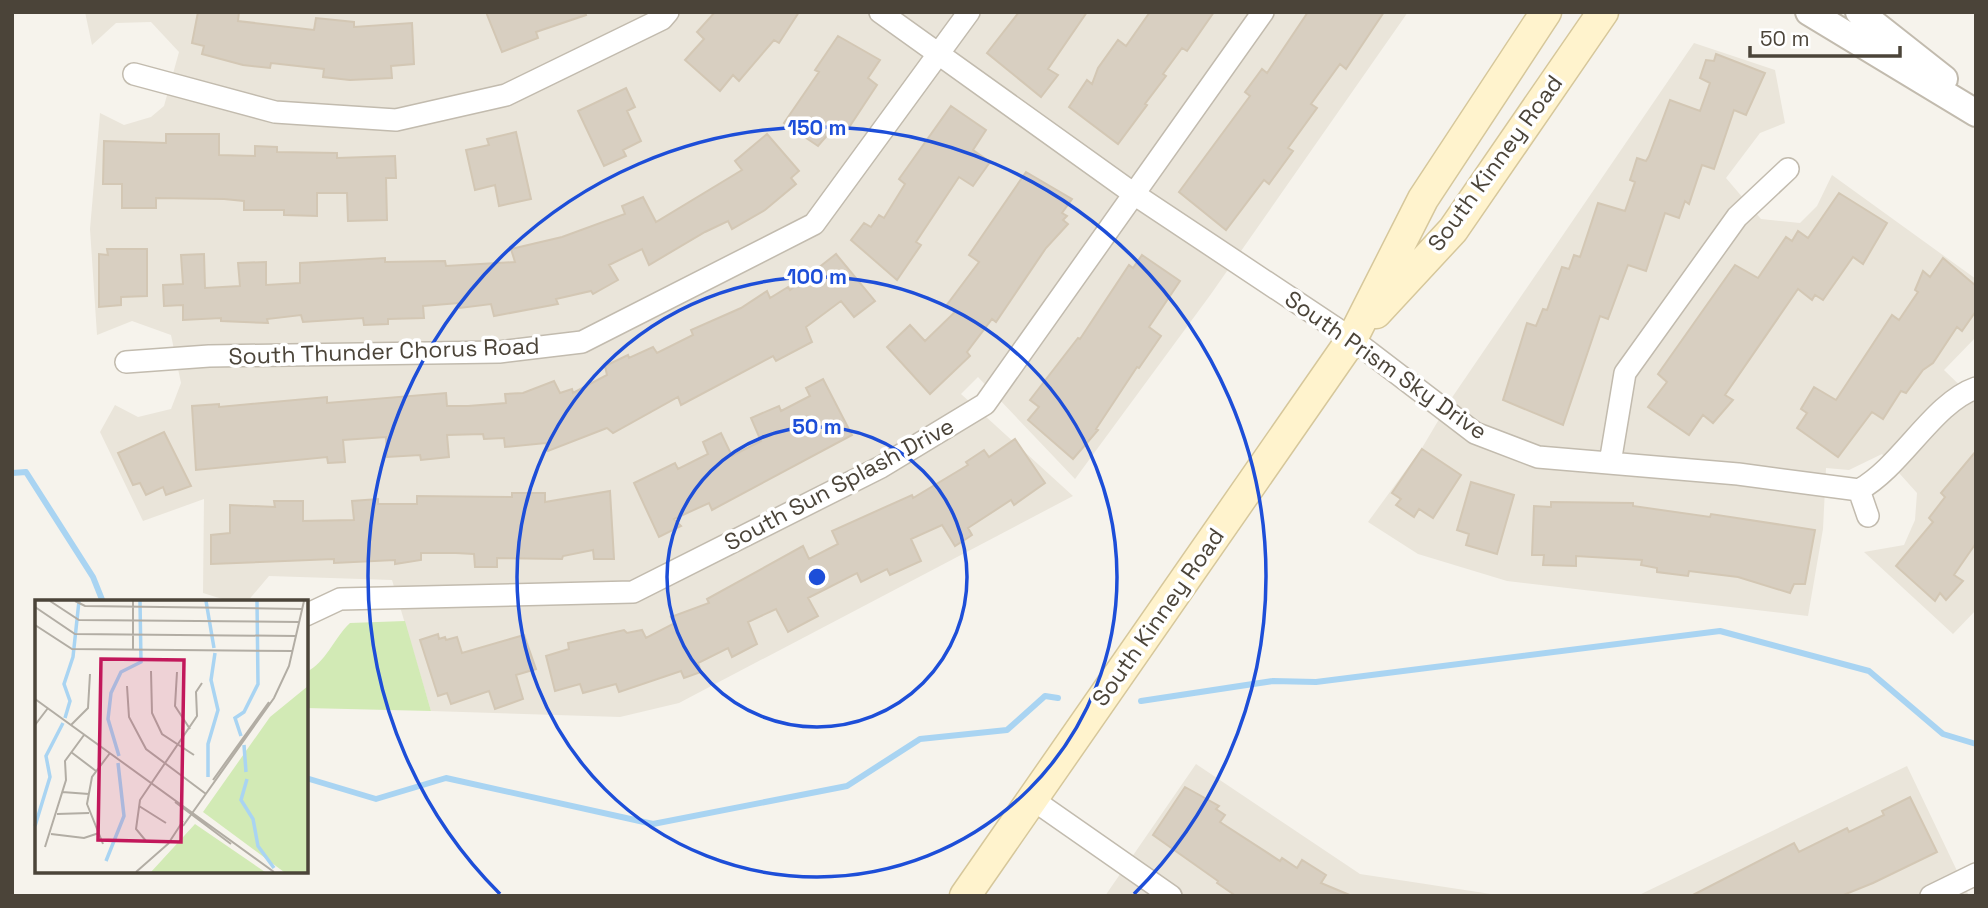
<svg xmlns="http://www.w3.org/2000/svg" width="1988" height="908" font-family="'Space Grotesk',sans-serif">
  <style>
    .residential { fill: #eae5da }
    .green { fill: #d2eab5 }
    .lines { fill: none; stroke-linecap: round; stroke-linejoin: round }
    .stream { stroke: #a9d4f2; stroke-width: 6 }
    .building { fill: #d8cfc1; stroke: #d3c7b4; stroke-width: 2 }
    .minor-casing { stroke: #c2bbae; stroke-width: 24 }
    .tertiary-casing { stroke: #c2bbae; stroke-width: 30 }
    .secondary-casing { stroke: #d6c79b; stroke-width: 33 }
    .minor { stroke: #fff; stroke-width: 21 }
    .tertiary { stroke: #fff; stroke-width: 26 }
    .secondary { stroke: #fff3cd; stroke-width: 30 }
    .ring { fill: none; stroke: #1d4ed8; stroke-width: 3.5 }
    .labels { text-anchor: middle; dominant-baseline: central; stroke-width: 7; stroke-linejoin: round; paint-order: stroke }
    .street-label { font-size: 23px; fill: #4b4439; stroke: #fff }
    .inset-river { fill: none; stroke: #a9d4f2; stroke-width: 3.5 }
    .inset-road { fill: none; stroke: #b2ada4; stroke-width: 2 }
    .view { fill: #c2185b; fill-opacity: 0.15; stroke: #c2185b; stroke-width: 3.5 }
    .inset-edge { fill: none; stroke: #4b4439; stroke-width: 3.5 }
    .centre { fill: #1d4ed8; stroke: #fff; stroke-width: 3.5 }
    .ring-label { font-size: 21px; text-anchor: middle; font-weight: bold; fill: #1d4ed8; stroke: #fff; stroke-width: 7; stroke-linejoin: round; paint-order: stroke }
  </style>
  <rect width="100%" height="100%" fill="#f6f3ec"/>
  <!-- residential -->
  <path class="residential" d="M85 12H1408L1211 294 1075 479 978 377 961 394 1073 496 679 703 620 717 431 711 392 580 269 576 247 602H232L203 593 204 499 143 521 100 432 115 405 138 417 171 409 181 383 171 335 132 321 97 335 90 229 100 113 124 125 151 117 164 106 179 52 151 22 116 23 92 45Z
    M1694 43 1775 70 1785 123 1760 133 1726 178 1761 219 1800 223 1817 206 1832 175 1976 279V337L1944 370 1976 401V610L1953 634 1864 552 1904 545 1915 520 1917 493 1882 454 1849 470 1826 468 1823 529 1808 616 1507 581 1418 554 1368 522 1422 448 1451 399Z
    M1196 764 1360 874 1504 896H1105Z
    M1907 766 1969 896H1637Z"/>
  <!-- green -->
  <path class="green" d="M405 621 431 711 306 708V672C326 663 333 639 350 623Z"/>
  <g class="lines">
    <!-- stream -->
    <path class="stream" d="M12 473 26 472 93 577 103 602
      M1141 701 1273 681 1316 682 1720 631 1869 671 1943 734 1976 744
      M306 778 376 799 446 778 653 824 847 786 920 739 1007 730 1045 696 1058 698"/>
  </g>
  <!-- building -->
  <path class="building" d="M198 12H239L238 21 314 30 316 18 354 22V27L412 23 414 64 391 66 392 78 350 80 323 77 324 69 271 63 270 68 243 65 202 54 204 46 192 43Z
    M486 12H585L586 15 536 32 538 38 502 52Z
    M715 12H799L779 43 774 40 739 81 733 75 720 91 685 60 704 39 697 32Z
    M1019 12H1087L1048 69 1058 75 1041 97 987 53Z
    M1150 12H1214L1187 51 1182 48 1163 74 1166 76 1145 104 1147 105 1118 144 1069 107 1087 80 1092 84 1098 68 1118 40 1126 46Z
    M1308 12H1384L1346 69 1340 64 1311 104 1317 108 1288 148 1293 151 1269 184 1264 180 1226 230 1179 192 1250 96 1245 92 1262 69 1267 73Z
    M838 36 880 60 868 78 877 85 846 132 837 124 818 146 784 123 819 72 815 70Z
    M1716 54 1765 73 1746 115 1734 110 1714 169 1702 165 1689 204 1685 201 1679 218 1665 213 1646 271 1628 265 1608 319 1600 316 1563 425 1503 400 1527 323 1536 326 1543 309 1547 310 1562 267 1569 269 1574 255 1580 257 1598 203 1625 211 1635 182 1630 180 1637 158 1646 161 1649 156 1670 100 1700 111 1710 83 1700 78 1706 60 1714 61Z
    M626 88 635 107 627 111 641 141 623 150 626 156 604 166 578 111Z
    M951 106 986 130 973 150 990 162 973 186 959 177 916 242 921 245 897 280 851 240 864 223 871 227 879 215 884 218 905 184 899 179Z
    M516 132 531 199 499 206 495 185 475 190 466 150 489 145 487 139Z
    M166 134H219V155L255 156V146L277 147V152L337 153V158L395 156 396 178H386L387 220 348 221 347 193H317V216L284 215V210H244V201L224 199 156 198V208H122V184H103L104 141 166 143Z
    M767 134 799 171 791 178 796 184 765 210 732 229 728 221 705 232 649 265 642 249 609 265 618 280 593 294 591 291 556 299 558 304 494 316 491 304 460 308 459 303 423 306 424 318 388 319V324L364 325 363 318 303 322 301 315 267 319 268 323 221 321V318L183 320V305L164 306 163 285 183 284 181 255 204 254 205 288 240 286 238 263 266 262V285L300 283V263L385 258V262L445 261 446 266 515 262 511 249 562 237 625 214 622 206 643 197 656 222 742 170 735 161Z
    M1026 172 1072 199 1062 213 1067 216 1063 220 1068 224 1046 248 996 322 992 319 967 352 970 356 930 394 887 347 910 325 925 341 955 312 946 306 979 262 969 255Z
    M1839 193 1887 223 1863 264 1853 257 1823 300 1815 295 1812 300 1798 289 1725 395 1733 400 1713 423 1703 415 1689 435 1648 407 1667 382 1658 374 1735 265 1758 278 1786 237 1792 241 1798 231 1808 238Z
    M107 249H147V296L121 297V305L99 307V254L108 255Z
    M836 254 875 301 854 317 841 301 806 327 812 342 776 361 773 356 681 405 678 397 613 433 607 428 548 451 546 443 505 447 504 438 484 439 483 434 447 435 449 457 421 460 420 455 387 457 386 437 343 440 345 462 328 463 327 457 196 470 192 406 219 404V407L327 397V403L446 393 447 406H468L506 403 505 394 523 393 554 381 560 393 572 389 573 393 607 375 605 366 628 355 629 358 653 347 657 353 693 335 691 330 741 308 767 291 770 298 788 287 790 290Z
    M1142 255 1180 281 1149 327 1161 336 1139 368 1137 367 1096 429 1098 430 1073 459 1028 420 1039 407 1030 400 1078 338 1080 339 1129 265 1133 268Z
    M1943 258 1976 286V311L1962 331 1957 327 1933 363 1923 370 1906 393 1901 391 1883 419 1872 412 1838 457 1797 428 1807 413 1801 409 1814 387 1836 400 1892 315 1899 320 1918 292 1915 290 1923 271 1930 277Z
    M823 379 852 435 712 510 709 503 674 519 681 526 659 537 634 483 675 463 678 469 708 454 703 442 721 433 732 456 761 441 751 418 779 406 781 411 810 396 806 388Z
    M164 432 191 486 166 495 163 487 146 495 140 483 133 485 118 453Z
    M1015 439 1045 483 1014 505 1011 500 968 528 972 535 955 546 942 525 911 539 921 561 890 575 887 569 861 582 857 573 808 598 818 616 788 632 776 609 748 622 757 644 732 657 728 648 698 663 701 672 684 678 681 671 619 692 616 684 583 693 580 684 555 691 546 656 569 649 568 643 624 630 627 633 642 630 646 638 675 623 671 617 709 603 707 599 803 546 809 559 838 544 832 531 912 495 913 498 968 465 966 462 984 450 989 457Z
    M1422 449 1461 475 1433 518 1419 509 1414 517 1396 505 1401 499 1392 493Z
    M1976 451V543L1954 575 1963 581 1946 600 1940 593 1935 601 1896 566 1933 522 1929 518 1945 497 1941 493Z
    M1471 482 1514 495 1497 554 1466 545 1469 534 1457 530Z
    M610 491 614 559H594L593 550 563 556 562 559 497 558V567H475L474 554 456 553H421V560L395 564V560L334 563V559L211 564V535L230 533V505L275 507 274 501H303V521L354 520 352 501 378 499V504H417V496L512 497V493H545V502Z
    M1551 502 1633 503V506L1710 517 1711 514 1815 530 1805 584H1794L1790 593 1738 577 1689 571 1688 576 1657 572V568L1641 565 1642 560 1576 556V566L1543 565 1544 555H1532L1534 506 1551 507Z
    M438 634 439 639 445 637 446 640 457 637 462 653 524 635 536 669 516 675 523 699 495 709 489 691 451 704 447 693 438 696 420 640Z
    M1185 787 1219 806 1216 809 1225 815 1220 822 1280 861 1282 858 1297 868 1302 860 1326 875 1321 883 1352 896H1236L1217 883 1218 881 1153 835Z
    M1910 797 1937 852 1873 883 1841 896H1691L1794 843 1799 852 1847 828 1849 832 1884 815 1882 811Z"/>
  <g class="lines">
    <defs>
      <path id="minor" d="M880 12 1134 194 1352 339 1475 433 1538 457 1738 474 1859 490C1902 466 1933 403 1976 388
        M134 74 275 112 396 120 506 95 662 19 668 12
        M126 362 209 356 499 352 582 342 814 224 969 12
        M1610 463 1625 373 1737 217 1788 169
        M1859 490 1868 516
        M306 615 340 599 633 592 881 467 985 404 1263 12
        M1032 799 1171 896
        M1931 896 1976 874"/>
      <path id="tertiary" d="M1809 12 1976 113
        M1859 12 1944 79"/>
      <path id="secondary" d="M1376 313 1453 230 1603 12
        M965 896 1352 339 1423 199 1546 12"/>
    </defs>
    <!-- minor casing -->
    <use href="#minor" class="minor-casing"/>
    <!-- tertiary casing -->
    <use href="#tertiary" class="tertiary-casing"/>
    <!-- secondary casing -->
    <use href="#secondary" class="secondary-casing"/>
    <!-- minor -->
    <use href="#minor" class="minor"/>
    <!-- tertiary -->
    <use href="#tertiary" class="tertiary"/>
    <!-- secondary -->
    <use href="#secondary" class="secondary"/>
  </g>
  <!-- distance rings -->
  <g class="ring">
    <circle cx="817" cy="577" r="150"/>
    <circle cx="817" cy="577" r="300"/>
    <path d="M500 894A449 449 0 1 1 1134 894"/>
  </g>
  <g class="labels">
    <!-- street labels -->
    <g class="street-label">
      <text transform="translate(1495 163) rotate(-54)">South Kinney Road</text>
      <text transform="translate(384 351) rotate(-2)">South Thunder Chorus Road</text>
      <text transform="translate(1386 365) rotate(35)">South Prism Sky Drive</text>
      <text transform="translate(839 484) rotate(-28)">South Sun Splash Drive</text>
      <text transform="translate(1158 617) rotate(-55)">South Kinney Road</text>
    </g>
  </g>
  <!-- overview -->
  <g transform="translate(35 600)">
    <rect width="273" height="273" fill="#f6f3ec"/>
    <path d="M273 86V272H249L168 212 235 117ZM160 224 230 272H116Z" fill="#d2eab5"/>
    <path class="inset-river" d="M171 1 179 48M30 118 35 101 29 84 38 57 44 1M206 136 200 118 209 112 223 84 222 1M209 145 211 172M84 156 73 119 76 93 86 72 106 62 105 1M173 177V144L183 110 176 80 180 53M212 179 206 200 218 219 223 246 239 268M0 226 15 177 11 156 28 123M71 261 89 216 83 163"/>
    <path class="inset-road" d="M15 1 44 20 264 22M40 1 50 6 267 9M98 1V49M0 7 40 34 261 36M0 25 37 49 258 51M116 71 117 113 127 134 159 155M142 72 140 106 155 129M92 86 94 117 111 149 171 194M0 99 239 272M0 125 13 108M36 125 53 108 55 74M36 152 61 171M178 180 234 102M27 192 54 194M140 202 196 244M104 206 131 223M22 214 54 213M148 226 239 98 254 66 269 1M16 234 49 238 64 233M111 241 101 229 105 200 162 116 161 92 167 83M68 244 52 204 57 177 75 153M133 244 148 221M10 247 31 180 30 161 49 135M101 272 134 243"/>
    <path class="view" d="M66 59 149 60 146 242 63 240Z"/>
    <rect width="273" height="273" class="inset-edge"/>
  </g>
  <circle cx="817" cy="577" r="10" class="centre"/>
  <g class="ring-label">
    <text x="817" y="135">150 m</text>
    <text x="817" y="284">100 m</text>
    <text x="817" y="434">50 m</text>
  </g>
  <!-- border -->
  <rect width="1988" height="908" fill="none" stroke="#4b4439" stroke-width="28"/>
  <!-- scale -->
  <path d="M1750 46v10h150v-10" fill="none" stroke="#4b4439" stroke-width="3.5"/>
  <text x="1760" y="46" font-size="21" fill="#4b4439" stroke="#ffffff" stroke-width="5" paint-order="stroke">50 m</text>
</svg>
